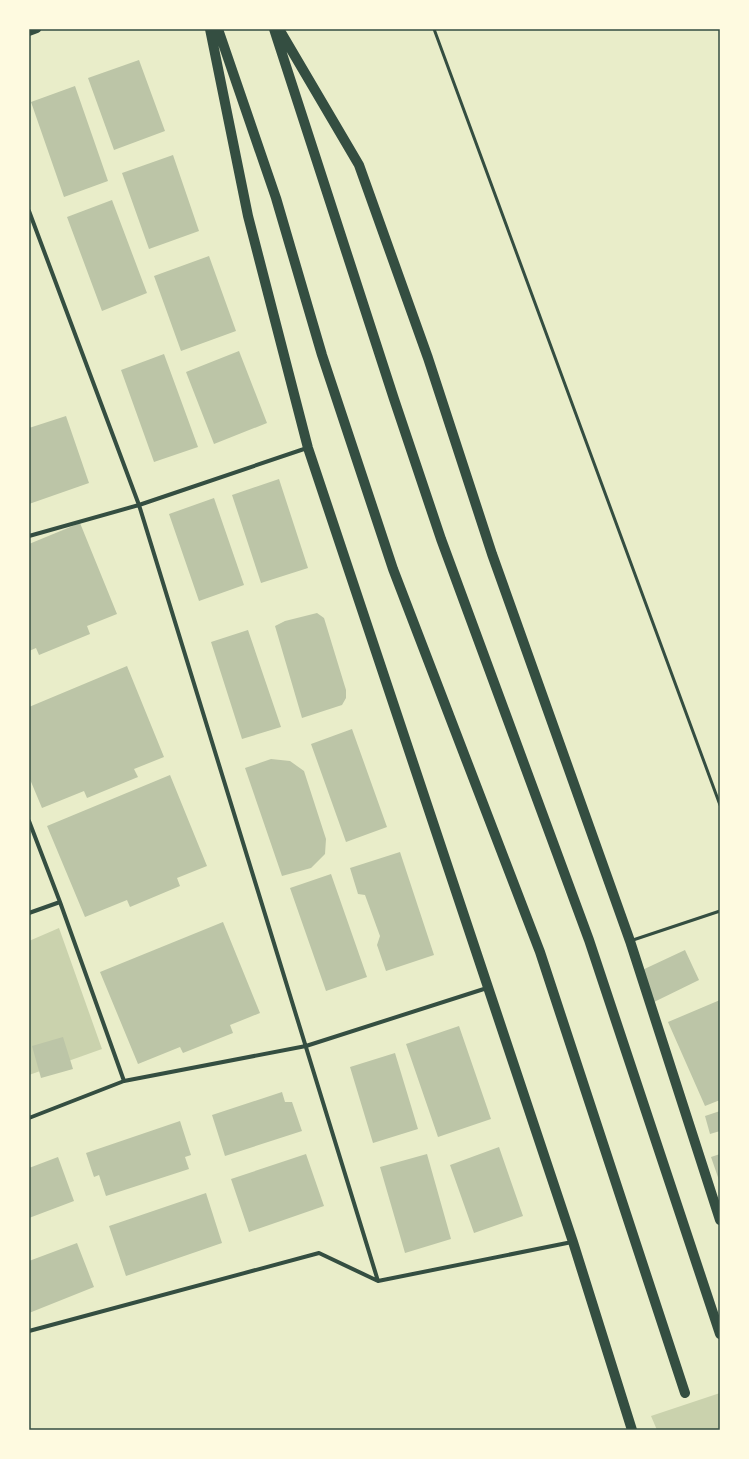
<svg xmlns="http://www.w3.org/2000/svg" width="749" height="1459" font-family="Ubuntu,sans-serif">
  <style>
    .green { fill: #cad2ad }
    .building { fill: #bcc5a7 }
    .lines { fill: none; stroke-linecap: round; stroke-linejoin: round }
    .service { stroke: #344e41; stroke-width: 3 }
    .minor { stroke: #344e41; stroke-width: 4 }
    .secondary { stroke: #344e41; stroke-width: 8 }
    .primary { stroke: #344e41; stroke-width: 10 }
    .neatline { fill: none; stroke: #344e41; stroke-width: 1.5 }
  </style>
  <rect width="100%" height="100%" fill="#e9edc9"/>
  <!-- green -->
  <path class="green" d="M59 928 102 1049 29 1075V941Z
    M720 1393V1430H657L651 1416Z"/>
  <!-- building -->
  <path class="building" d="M139 60 165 131 114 150 88 78Z
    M75 86 108 181 64 197 31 102Z
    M173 155 199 231 149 249 122 173Z
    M112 200 147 293 102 311 67 217Z
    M209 256 236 331 181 351 154 276Z
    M239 351 267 423 214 444 186 372Z
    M164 354 198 447 154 462 121 370Z
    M66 416 89 483 29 504V428Z
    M279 479 308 568 261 583 232 495Z
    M214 498 244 585 199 601 169 514Z
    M80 523 117 614 87 626 90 634 39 655 36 648 29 651V544Z
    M317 613 324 618 346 690V698L342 705 302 718 275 626 285 621Z
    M248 630 281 727 242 739 211 642Z
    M127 666 164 757 134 769 138 777 87 798 84 791 42 808 29 777V707Z
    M352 729 387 827 346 842 311 744Z
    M271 759 290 761 304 771 326 839 325 854 311 868 282 876 245 768Z
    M170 775 207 866 177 878 180 886 130 907 127 900 85 917 47 826Z
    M400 852 434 955 386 971 377 945 380 936 365 895 358 894 350 868Z
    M331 874 367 977 326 991 290 888Z
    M223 922 260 1013 230 1025 233 1033 183 1053 180 1047 138 1064 100 972Z
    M685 950 699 980 652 1003 638 972Z
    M720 1000V1100L705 1106 668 1022Z
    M459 1026 491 1119 438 1137 406 1044Z
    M63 1037 73 1069 41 1078 32 1046Z
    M395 1053 418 1129 373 1143 350 1067Z
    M282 1092 285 1102H292L302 1131 225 1156 212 1115Z
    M720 1111V1131L710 1134 705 1116Z
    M180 1121 191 1155 185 1157 189 1169 106 1196 99 1175 94 1177 86 1153Z
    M499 1147 523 1216 474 1233 450 1165Z
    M306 1154 324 1206 249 1232 231 1179Z
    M427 1154 451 1239 405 1253 380 1167Z
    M720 1154V1183L711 1157Z
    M58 1157 74 1201 29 1218V1168Z
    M206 1193 222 1243 126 1276 109 1226Z
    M77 1243 94 1287 29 1313V1261Z"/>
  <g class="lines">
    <!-- service -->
    <path class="service" d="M434 29 720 805
      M633 940 720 911"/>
    <!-- minor -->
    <path class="minor" d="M29 211 139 505 378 1281
      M29 536 139 505 307 448
      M29 821 60 902 124 1081
      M29 913 60 902
      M29 1118 124 1081 306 1046 487 988
      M29 1331 319 1253 378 1281 572 1242"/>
    <!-- secondary -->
    <path class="secondary" d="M29 32 37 29"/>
    <!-- primary -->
    <path class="primary" d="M210 29 248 216 308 448 573 1242 632 1430
      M218 29 276 198 322 355 393 569 540 952 685 1393
      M274 29 394 399 441 539 589 940 720 1334
      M279 29 359 165 428 358 492 554 630 941 720 1220"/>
  </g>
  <!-- border -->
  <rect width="749" height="1459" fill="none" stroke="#fefae0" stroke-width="60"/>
  <rect x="30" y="30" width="689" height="1399" class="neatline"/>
</svg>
